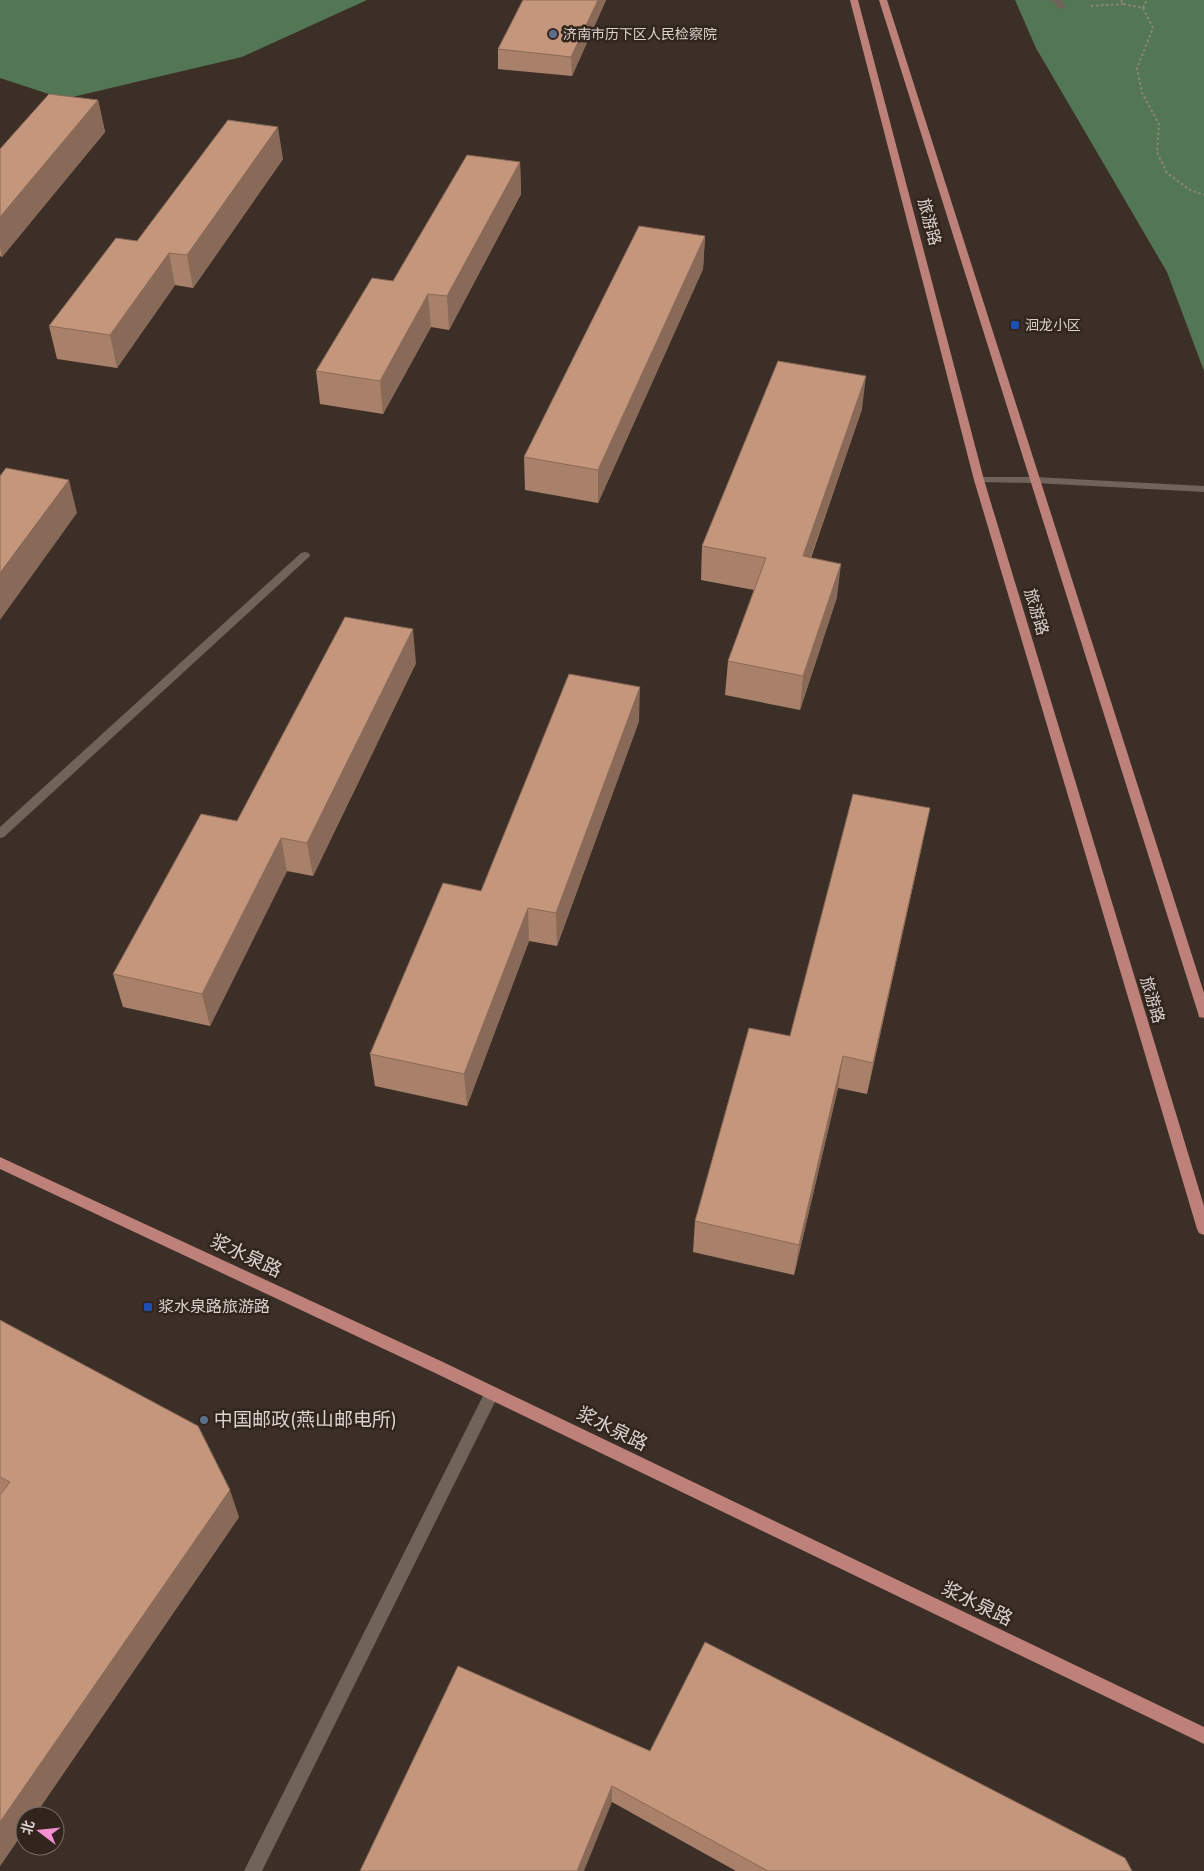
<svg xmlns="http://www.w3.org/2000/svg" width="1204" height="1871" font-family="'Nunito Sans','Noto Sans SC',sans-serif">
  <style>
    .forest { fill: #537755 }
    .lines { fill: none; stroke-linecap: round; stroke-linejoin: round }
    .path { stroke: #8f847e; stroke-width: 2; stroke-dasharray: 2.5 2.5; stroke-linecap: butt }
    .minor { fill: #71625a; fill-rule: evenodd }
    .major { fill: #bd8179; fill-rule: evenodd }
    .wall { fill: #a9816b }
    .shaded-wall { fill: #896957 }
    .building { fill: #c4967c; stroke: #896957 }
    .service-dot { fill: #5c6f8a; stroke: #32251e; stroke-width: 2 }
    .transit-dot { fill: #1a4fb4; stroke: #32251e; stroke-width: 2 }
    .labels { text-anchor: middle; dominant-baseline: central; stroke-width: 5; stroke-linejoin: round; paint-order: stroke }
    .far-poi-label { font-size: 14px; fill: #dcd3ce; stroke: #32251e; text-anchor: start }
    .street-label { font-size: 16px; fill: #dcd3ce; stroke: #32251e }
    .poi-label { font-size: 16px; fill: #dcd3ce; stroke: #32251e; text-anchor: start }
    .near-street-label { font-size: 19px; fill: #dcd3ce; stroke: #32251e }
    .near-poi-label { font-size: 19px; fill: #dcd3ce; stroke: #32251e; text-anchor: start }
  </style>
  <rect width="100%" height="100%" fill="#3c2f28"/>
  <!-- forest -->
  <path class="forest" d="M0 0H367L242 57 64 99 0 78Z
    M1015 0H1204V371L1167 272 1036 48Z"/>
  <g class="lines">
    <!-- path -->
    <path class="path" d="M1121 0 1123 4 1143 8
      M1091 6 1123 4
      M1143 8 1153 28 1137 68 1142 93 1159 124 1157 152 1167 173 1190 190 1204 195
      M1143 8 1147 0"/>
    <!-- minor -->
    <path class="minor" d="M1051 0H1060L1067 7 1060 9Z
      M979 477H1035L1204 486V492L1035 483 975 482 974 480Z
      M305 552 309 553 310 555 309 557 4 837 0 838V827L301 553Z
      M492 1386 497 1388 499 1393 497 1398 262 1871H244L487 1388Z"/>
    <!-- major -->
    <path class="major" d="M850 0H858L984 480 1204 1206V1235L1199 1233 1197 1229 974 480Z
      M879 0H887L1204 993V1018L1199 1017 1198 1013Z
      M0 1157 443 1362 1204 1727V1744L433 1372 0 1169Z"/>
  </g>
  <!-- wall -->
  <path class="wall" d="M523 0H606L572 76 498 69V49Z
    M98 100 105 132 2 257 0 256V149Z
    M283 159 193 288 175 285 117 368 57 359 49 326Z
    M520 162 521 194 449 330 431 327 383 414 320 404 316 371Z
    M705 236 703 269 598 503 525 490 524 457Z
    M862 409 811 558 837 597 800 710 725 695 728 661 754 590 701 580 702 546Z
    M416 663 313 876 287 871 210 1026 123 1007 113 974 237 821Z
    M639 721 557 946 529 941 467 1106 375 1086 370 1054 481 891Z
    M923 841 867 1094 838 1088 794 1275 693 1252 695 1221Z
    M0 1320 239 1517 0 1866Z
    M650 1751 1132 1871H736L612 1802 360 1871Z"/>
  <!-- shaded-wall -->
  <path class="shaded-wall" d="M598 0H606L572 76 571 57Z
    M98 100 105 132 2 257 0 247V217Z
    M278 127 283 159 193 288 187 255Z
    M520 162 521 194 449 330 447 296Z
    M705 236 703 269 598 503V470Z
    M169 253 175 285 117 368 110 335Z
    M428 294 431 327 383 414 380 381Z
    M866 376 862 409 799 590 803 556Z
    M69 480 77 513 0 620V573Z
    M841 564 837 597 800 710 803 676Z
    M413 629 416 663 313 876 307 843Z
    M640 687 639 721 557 946 556 913Z
    M930 808 923 841 867 1094 873 1063Z
    M281 838 287 871 210 1026 202 994Z
    M528 908 529 941 467 1106 464 1074Z
    M843 1056 838 1088 794 1275 799 1245Z
    M230 1490 239 1517 34 1816H25V1829L0 1866V1822Z
    M612 1786V1802L584 1871H577Z"/>
  <!-- building -->
  <path class="building" d="M523 0H598L571 57 498 49Z
    M49 94 98 100 0 217V149Z
    M228 120 278 127 187 255 169 253 110 335 49 326 116 238 137 241Z
    M467 155 520 162 447 296 428 294 380 381 316 371 372 278 393 281Z
    M639 226 705 236 598 470 524 457Z
    M778 361 866 376 803 556 841 564 803 676 728 661 766 558 702 546Z
    M6 468 69 480 0 573V476Z
    M345 617 413 629 307 843 281 838 202 994 113 974 201 814 237 821Z
    M569 674 640 687 556 913 528 908 464 1074 370 1054 443 883 481 891Z
    M853 794 930 808 873 1063 843 1056 799 1245 695 1221 749 1028 790 1036Z
    M0 1320 198 1426 230 1490 0 1822V1495L10 1482 0 1477Z
    M705 1642 1125 1858 1132 1871H768L612 1786 577 1871H360L458 1666 650 1751Z"/>
  <!-- markers -->
  <g class="service-dot">
    <circle cx="553" cy="34" r="5"/>
    <circle cx="204" cy="1420" r="5"/>
  </g>
  <g class="transit-dot">
    <rect x="1010" y="320" width="10" height="10" rx="2.5"/>
    <rect x="143" y="1302" width="10" height="10" rx="2.5"/>
  </g>
  <g class="labels">
    <!-- far-poi labels -->
    <g class="far-poi-label">
      <text x="563" y="34">济南市历下区人民检察院</text>
      <text x="1025" y="325">洄龙小区</text>
    </g>
    <!-- street labels -->
    <g class="street-label">
      <text transform="translate(929 222) rotate(75)">旅游路</text>
      <text transform="translate(1036 612) rotate(73)">旅游路</text>
      <text transform="translate(1152 1000) rotate(73)">旅游路</text>
    </g>
    <!-- poi labels -->
    <g class="poi-label">
      <text x="158" y="1307">浆水泉路旅游路</text>
    </g>
    <!-- near-street labels -->
    <g class="near-street-label">
      <text transform="translate(246 1256) rotate(25)">浆水泉路</text>
      <text transform="translate(612 1429) rotate(26)">浆水泉路</text>
      <text transform="translate(977 1604) rotate(26)">浆水泉路</text>
    </g>
    <!-- near-poi labels -->
    <g class="near-poi-label">
      <text x="214" y="1420">中国邮政(燕山邮电所)</text>
    </g>
  </g>
  <!-- north arrow -->
  <g transform="translate(40 1831) rotate(286)"><circle r="24" fill="#32251e" stroke="#766b64"/>
  <path d="M0-4L9 19L0 12L-9 19Z" fill="#f591d2"/>
  <text y="-8" font-size="14" font-weight="bold" text-anchor="middle" fill="#dcd3ce">北</text>
  </g>
</svg>
